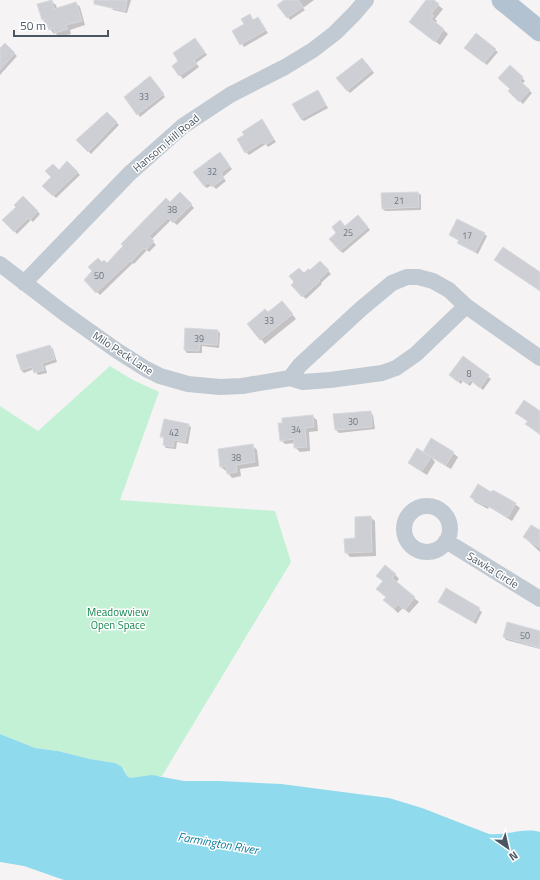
<svg xmlns="http://www.w3.org/2000/svg" width="540" height="880" font-family="'Titillium Web',sans-serif">
  <style>
    .green { fill: #c3f1d5 }
    .water { fill: #90daee }
    .shadow { fill: #0003 }
    .building { fill: #cdcfd5; stroke: #d7d9de }
    .lines { fill: none; stroke-linecap: round; stroke-linejoin: round }
    .minor { stroke: #c1cad2; stroke-width: 16 }
    .major { stroke: #b3c2d1; stroke-width: 21 }
    .labels { text-anchor: middle; dominant-baseline: central; stroke-width: 3; stroke-linejoin: round; paint-order: stroke }
    .number-label { font-size: 9px; fill: #6b747e }
    .street-label { font-size: 11px; fill: #4a5661; stroke: #fff }
    .park-label { font-size: 11px; fill: #17864f; stroke: #fff }
    .water-label { font-size: 12px; font-style: italic; fill: #0c7c9b; stroke: #fff }
  </style>
  <rect width="100%" height="100%" fill="#f5f3f3"/>
  <!-- green -->
  <path class="green" d="M110 366 131 379 159 392 120 500 275 511 291 562 162 776H147L130 778 127 776 124 769 115 763 90 759 58 751 35 748 0 734V406L38 431Z"/>
  <!-- water -->
  <path class="water" d="M0 734 35 748 58 751 90 759 115 763 122 767 127 776 130 778 152 775 184 781H219L281 784 389 798 422 808 489 834C506 836 523 827 540 832V880H64L24 866 0 862Z"/>
  <!-- shadow -->
  <path class="shadow" d="M112 0H131L127 13 113 10 111 7Z
    M286 0H314L303 8 305 10 290 20 279 5Z
    M427 0H432L443 9 435 19 437 21 436 23 448 34 440 45 410 22Z
    M51 1 56 5 57 9 76 3 80 7 85 25 70 30 71 34 60 37 55 33 54 34 43 20 38 5Z
    M250 16 253 20 258 18 268 33 244 47 234 31 245 25Z
    M195 39 207 55 196 63 199 67 183 79 173 66 180 61Z
    M5 45 17 56 0 75V50Z
    M468 50H495L498 52 487 65Z
    M365 62 374 73 350 93 347 90Z
    M510 66 525 81 522 84 532 93 523 104 509 91 511 89Z
    M153 80 165 97 140 117 138 114Z
    M318 92 328 108 304 121 301 119Z
    M107 113 119 125 91 154 78 140Z
    M262 121 276 142 268 147 266 144 249 155 246 152 245 135Z
    M222 156 232 169 223 177 226 181 216 189 212 185 207 188 204 186Z
    M67 162 80 175 56 198 44 186Z
    M180 193 194 208 177 225 171 220 151 240 156 245 149 252 147 250 134 264 133 263 100 295 85 280 102 263 107 265Z
    M418 193 421 195V210L385 211 383 209Z
    M23 197 40 214 33 222 31 220 17 234 4 220 17 207Z
    M361 219 370 230 343 253 340 251 345 227Z
    M484 234 487 236 478 254 461 245 458 243 459 241 450 235Z
    M320 262 331 274 321 283 322 284 306 299 292 285 304 274 310 271Z
    M286 306 296 319 265 344 248 324Z
    M217 330 220 333 219 348 202 346V353H187L185 350Z
    M50 346 53 349 57 362 45 366 47 373 38 375 34 369 24 373 21 370Z
    M463 357 491 379 483 390 473 382 470 386 463 381 461 384 453 378Z
    M540 411V435L531 428 527 424 528 422 516 413 539 412Z
    M370 412 373 415 375 429 339 433 336 430Z
    M312 416 317 420 318 431 309 432 310 451 300 452 295 447V443L285 444 281 440Z
    M188 425 191 427 188 444 177 442 176 449 166 448 164 445V439L161 436Z
    M252 445 257 450 259 466 240 469 241 476 232 478 228 473 227 471H226L221 467Z
    M424 452 453 453 458 457 451 469 432 458 435 462 427 475 414 467 410 463 428 455Z
    M492 493 515 504 520 508 512 521 489 507 488 509 475 502 471 497Z
    M370 517 375 521 376 556 350 557 346 552Z
    M540 530V552L524 537Z
    M395 574 399 579 396 583 419 602 409 613 403 608 398 613 384 600 387 597 378 589Z
    M447 590 482 612 476 624 440 602Z
    M540 632V649L506 640 504 637Z"/>
  <!-- building -->
  <path class="building" d="M52 0 54 9 76 2 82 21 66 25 68 29 55 33 53 28 49 30 45 19 42 20 37 4Z
    M94 0H127L125 11 94 4Z
    M284 0H298L303 7 287 18 277 5Z
    M426 0H434L439 4 431 14 434 16 431 19 444 29 435 42 409 22Z
    M250 14 253 20 258 17 266 30 240 45 232 31 244 24 241 19Z
    M476 33 496 49 484 63 464 48Z
    M195 38 205 52 194 60 197 64 179 76 172 66 178 61 173 53Z
    M5 43 15 53 0 70V48Z
    M362 58 372 70 347 91 336 78Z
    M510 65 523 77 520 81 530 90 519 102 508 91 510 89 498 78Z
    M150 76 164 94 137 115 124 97Z
    M318 90 326 105 301 119 292 104Z
    M107 112 117 122 88 152 76 140Z
    M262 119 274 139 265 145 263 142 245 153 237 139 244 135 242 132Z
    M220 152 230 166 221 173 224 178 212 187 209 182 204 186 193 172Z
    M67 161 78 172 53 196 42 186 51 177 45 171 53 164 59 170Z
    M180 192 192 204 173 223 168 218 149 236 154 241 146 250 144 248 131 262 130 261 96 293 84 280 92 271 88 267 98 258 102 262 104 260 107 263 123 246 121 244 166 198 170 202Z
    M418 192 419 207 382 209 381 193Z
    M23 196 38 211 30 220 28 218 14 232 2 220 16 207 14 205Z
    M358 215 368 227 340 251 329 239 336 233 332 227 340 220 345 226Z
    M457 219 485 233 475 252 457 243 459 240 449 235Z
    M503 247 540 272V291L494 260Z
    M320 261 329 270 319 280 320 281 302 297 291 285 294 282 289 276 299 268 304 273 308 269 310 270Z
    M282 301 293 314 260 340 247 324 265 309 268 312Z
    M185 328 218 330 217 345 200 344 199 351 184 350Z
    M50 345 55 359 42 363 44 370 34 373 32 367 21 370 16 355Z
    M463 356 489 375 480 388 470 380 467 384 460 379 458 382 449 375Z
    M524 400 540 411V434L525 424 528 421 515 413Z
    M371 411 372 427 335 430 333 414Z
    M313 415 314 427 305 428 307 447 294 448V439L280 441 278 423H282V418Z
    M164 419 189 424 185 442 174 440 173 447 163 445 164 437H160Z
    M431 438 454 452 446 465 423 452Z
    M253 444 255 462 236 465 237 472 227 474 226 466 220 467 218 449Z
    M417 448 431 457 422 471 408 463Z
    M478 484 491 492 493 490 516 503 508 517 484 504 483 505 470 497Z
    M371 516 372 552 345 553 344 539 355 538V517Z
    M531 525 540 530V548L523 537Z
    M385 565 396 574 392 578 415 597 405 610 398 604 394 609 383 600 386 597 376 589 383 581 376 576Z
    M446 588 480 608 473 622 438 602Z
    M507 622 540 631V648L503 637Z"/>
  <g class="lines">
    <!-- minor -->
    <path class="minor" d="M0 264 64 313 116 350 146 369 160 376 188 384 220 387 242 386 290 378 300 365 362 308 392 283 407 277H418L433 281 449 290 466 306 540 358
      M24 283 130 173 183 126 230 95 285 67 313 50 335 33 354 14 366 0
      M290 378 303 382 330 380 382 373 396 368 416 354 466 306
      M404 529a23 23 0 1 1 46 0a23 23 0 1 1-46 0Z
      M446 541 540 599"/>
    <!-- major -->
    <path class="major" d="M502 0 540 31"/>
  </g>
  <g class="labels">
    <!-- number labels -->
    <g class="number-label">
      <text x="144" y="96">33</text>
      <text x="212" y="171">32</text>
      <text x="399" y="200">21</text>
      <text x="172" y="209">38</text>
      <text x="348" y="232">25</text>
      <text x="467" y="235">17</text>
      <text x="99" y="275">50</text>
      <text x="269" y="320">33</text>
      <text x="199" y="338">39</text>
      <text x="469" y="373">8</text>
      <text x="353" y="421">30</text>
      <text x="296" y="429">34</text>
      <text x="174" y="432">42</text>
      <text x="236" y="457">38</text>
      <text x="525" y="635">50</text>
    </g>
    <!-- street labels -->
    <g class="street-label">
      <text transform="translate(166 143) rotate(-40)">Hansom Hill Road</text>
      <text transform="translate(123 353) rotate(33)">Milo Peck Lane</text>
      <text transform="translate(493 570) rotate(32)">Sawka Circle</text>
    </g>
    <!-- park labels -->
    <g class="park-label">
      <text x="118" y="612">Meadowview<tspan x="118" dy="13">Open Space</tspan></text>
    </g>
    <!-- water labels -->
    <g class="water-label">
      <text transform="translate(218 843) rotate(10)">Farmington River</text>
    </g>
  </g>
  <!-- north arrow -->
  <g transform="translate(508 848) rotate(146)" stroke="#ffffff" stroke-width="3" paint-order="stroke">
  <path d="M0-3L7 15L0 10L-7 15Z" fill="#4a5661"/>
  <text y="-6" font-size="11" font-weight="bold" text-anchor="middle" fill="#4a5661">N</text>
  </g>
  <!-- scale -->
  <path d="M14 30v6h94v-6" fill="none" stroke="#4a5661" stroke-width="2"/>
  <text x="20" y="30" font-size="12" fill="#4a5661" stroke="#ffffff" stroke-width="3" paint-order="stroke">50 m</text>
</svg>
